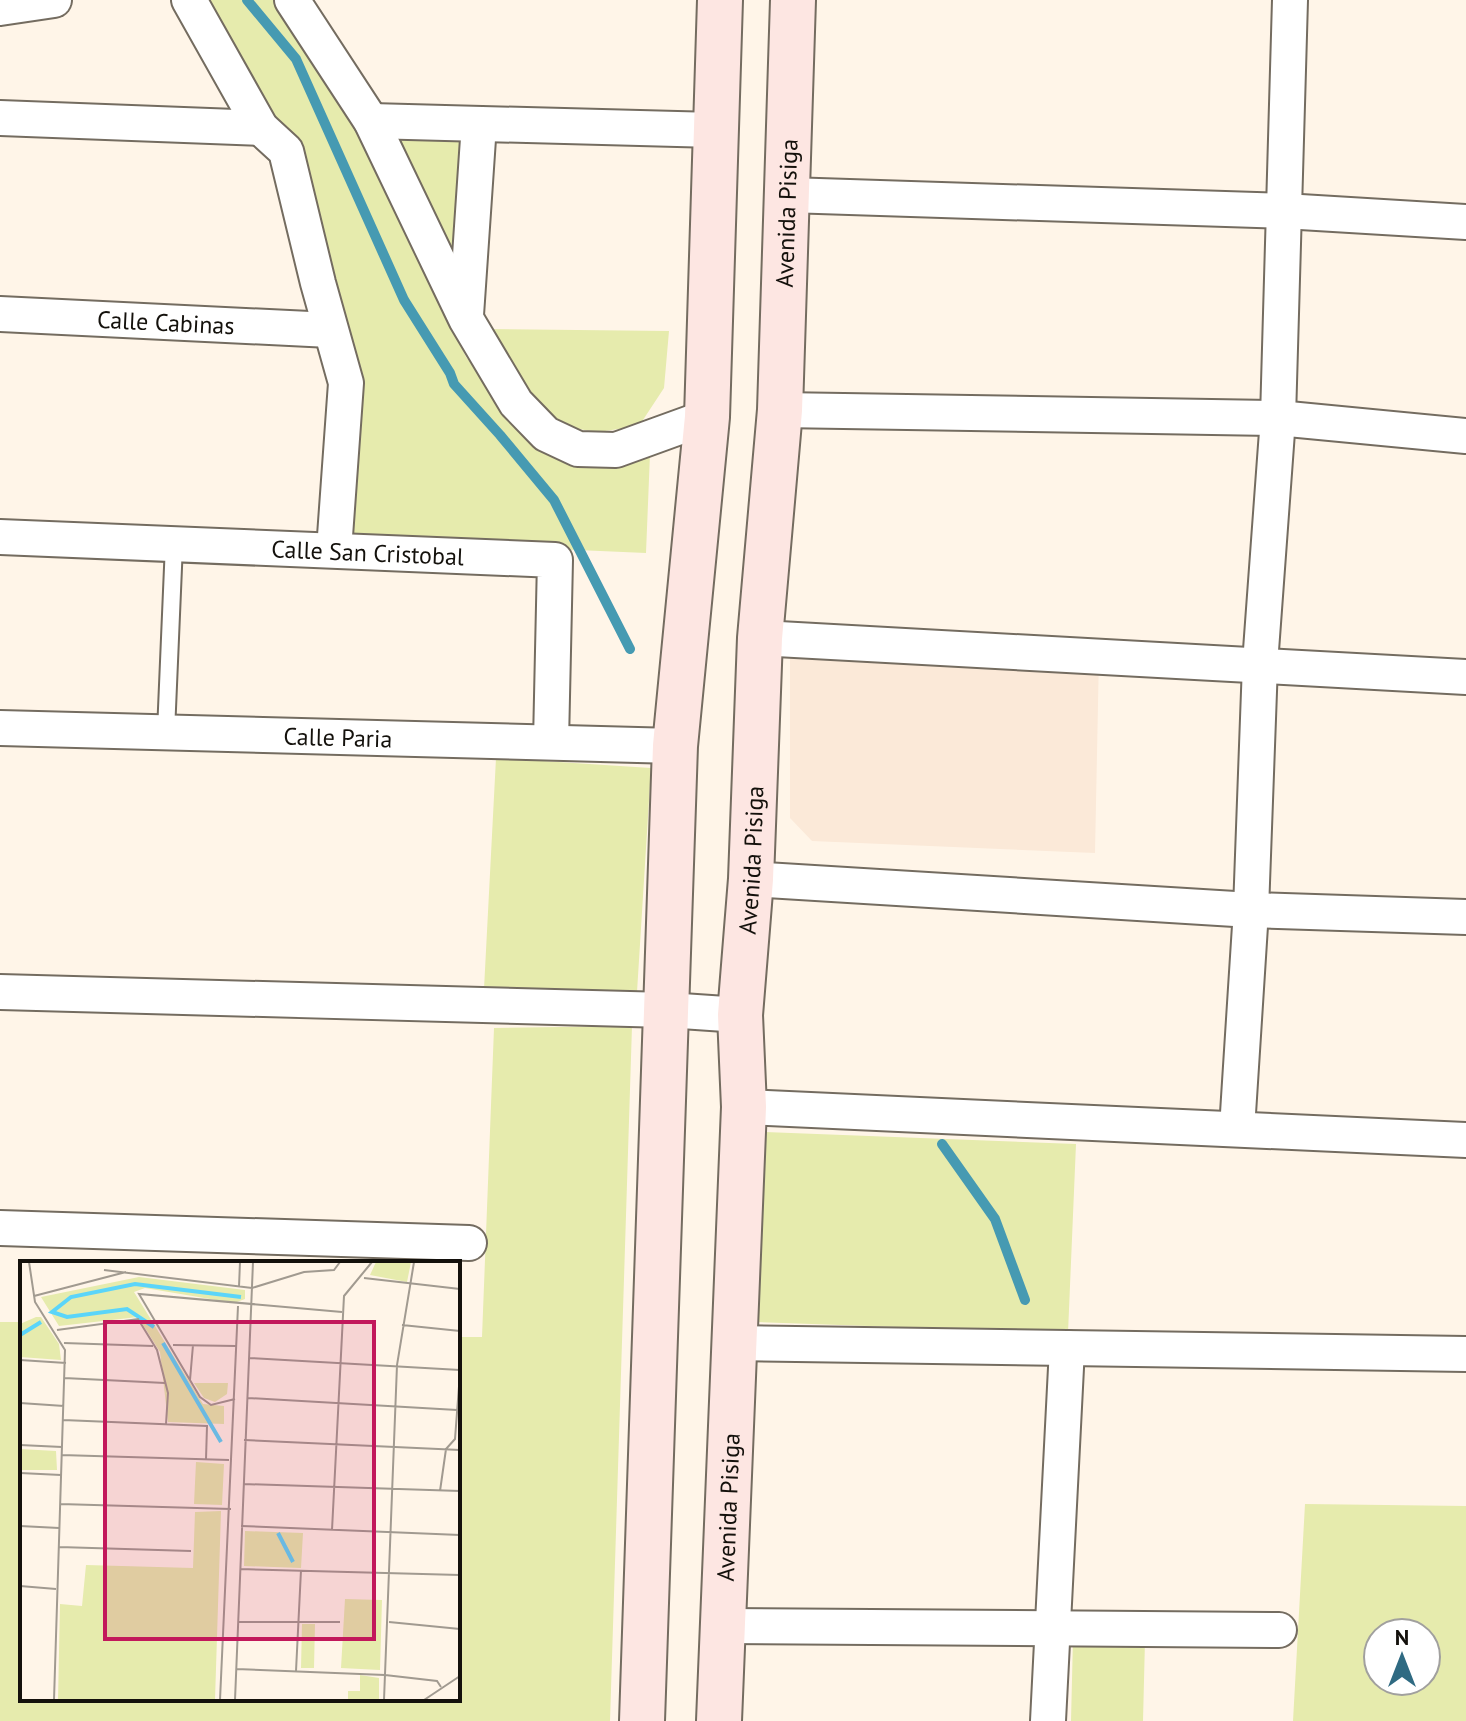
<svg xmlns="http://www.w3.org/2000/svg" width="1466" height="1721" font-family="'PT Sans',sans-serif">
  <style>
    .education { fill: #fbe9d8 }
    .green { fill: #e6ebad; fill-rule: evenodd }
    .lines { fill: none; stroke-linecap: round; stroke-linejoin: round }
    .stream { stroke: #469ab2; stroke-width: 10 }
    .lane-casing { stroke: #746c60; stroke-width: 20 }
    .street-casing { stroke: #746c60; stroke-width: 38 }
    .secondary-casing { stroke: #746c60; stroke-width: 48 }
    .lane { stroke: #fff; stroke-width: 16 }
    .street { stroke: #fff; stroke-width: 34 }
    .secondary { stroke: #fde6e2; stroke-width: 44 }
    .labels { text-anchor: middle; dominant-baseline: central; stroke-width: 6; stroke-linejoin: round; paint-order: stroke }
    .street-label { font-size: 24px; fill: #14110c; stroke: #fff }
    .inset-river { fill: none; stroke: #5bd5f9; stroke-width: 4 }
    .inset-road { fill: none; stroke: #a19a90; stroke-width: 2 }
    .view { fill: #c2185b; fill-opacity: 0.15; stroke: #c2185b; stroke-width: 4 }
    .inset-edge { fill: none; stroke: #14110c; stroke-width: 4 }
  </style>
  <rect width="100%" height="100%" fill="#fff5e8"/>
  <!-- education -->
  <path class="education" d="M790 648 1099 655 1095 853 812 841 790 818Z"/>
  <!-- green -->
  <path class="green" d="M206 0H278L328 74 466 357 536 447 587 468 650 454 646 553 345 540 359 379 281 127Z
    M394 137H462L456 269Z
    M487 329 669 331 664 388 639 426 598 432 565 427 541 410Z
    M496 758 651 768 637 992 484 989Z
    M632 1026 610 1721H0V1322H22V1699H458V1337H482L494 1028Z
    M765 1132 1076 1144 1068 1333 758 1322Z
    M1305 1504 1466 1506V1721H1293ZM1378 1633H1426V1681H1378Z
    M1073 1638 1145 1640 1143 1721H1071Z"/>
  <g class="lines">
    <!-- stream -->
    <path class="stream" d="M247 0 296 59 404 300 450 373 454 384 500 435 554 500 630 649
      M942 1144 995 1219 1025 1300"/>
    <defs>
      <path id="lane" d="M166 732 174 544"/>
      <g id="street">
        <path d="M189 0 261 128 286 151 318 283 346 383 334 550"/>
        <path d="M292 0 371 121 466 319 516 403 546 434 578 449 616 450 707 417"/>
        <path d="M0 8 54 0"/>
        <path d="M0 118 261 128"/>
        <path d="M371 121 715 130"/>
        <path d="M788 195 1284 211 1466 222"/>
        <path id="s1" d="M0 314 330 330"/>
        <path d="M466 315 479 124"/>
        <path d="M780 410 1278 418 1466 436"/>
        <path id="s2" d="M0 537 555 560 551 742"/>
        <path d="M760 638 1466 677"/>
        <path id="s3" d="M0 728 675 746"/>
        <path d="M751 879 1251 910 1466 917"/>
        <path d="M0 992 667 1010 740 1015"/>
        <path d="M744 1107 1466 1140"/>
        <path d="M1237 1129 1251 910 1260 664 1278 418 1290 0"/>
        <path d="M0 1228 469 1243"/>
        <path d="M735 1343 1466 1354"/>
        <path d="M723 1626 1279 1630"/>
        <path d="M1048 1721 1067 1348"/>
      </g>
      <g id="secondary">
        <path d="M642 1721 675 746 707 417 720 0"/>
        <path id="s4" d="M719 1721 744 1107 740 1015 751 879 760 638 780 410 793 0"/>
      </g>
    </defs>
    <!-- lane casing -->
    <use href="#lane" class="lane-casing"/>
    <!-- street casing -->
    <use href="#street" class="street-casing"/>
    <!-- secondary casing -->
    <use href="#secondary" class="secondary-casing"/>
    <!-- lane -->
    <use href="#lane" class="lane"/>
    <!-- street -->
    <use href="#street" class="street"/>
    <!-- secondary -->
    <use href="#secondary" class="secondary"/>
  </g>
  <g class="labels">
    <!-- street labels -->
    <g class="street-label">
      <text stroke="none"><textPath href="#s4" startOffset="1510">Avenida Pisiga</textPath></text>
      <text stroke="none"><textPath href="#s1" startOffset="166">Calle Cabinas</textPath></text>
      <text stroke="none"><textPath href="#s2" startOffset="368">Calle San Cristobal</textPath></text>
      <text stroke="none"><textPath href="#s3" startOffset="338">Calle Paria</textPath></text>
      <text stroke="none"><textPath href="#s4" startOffset="862">Avenida Pisiga</textPath></text>
      <text stroke="none"><textPath href="#s4" startOffset="214">Avenida Pisiga</textPath></text>
    </g>
  </g>
  <!-- overview -->
  <g transform="translate(20 1261)">
    <rect width="440" height="440" fill="#fff5e8"/>
    <path d="M356 1H391L387 21 350 14ZM119 16 225 29V38L214 42 125 27 114 31 183 143 204 145V163L148 161 140 91 118 56 39 65 21 36ZM16 56H21L39 83 41 99 0 96V63ZM174 122H208L207 133 195 141 184 137ZM0 188 36 190 37 209H0ZM176 201 204 203 202 244 174 243ZM201 250 195 439H38L40 343 62 345 66 304 173 307 175 251ZM225 270 283 272 281 307 224 305ZM325 338 362 339 360 409 321 407ZM282 363H295L294 407H281ZM340 414 359 417V439H328V430H340Z" fill="#e6ebad"/>
    <path class="inset-river" d="M134 66 107 48 47 56 32 51 51 36 115 23 221 36M0 74 21 61M143 82 201 181M258 272 273 301"/>
    <path class="inset-road" d="M9 1 15 41 45 89 34 439M84 9 232 27 284 11 314 9 320 1M344 17 440 28M219 26 220 1M14 35 106 11M382 64 440 70M37 69 118 58 137 89 148 132 146 163M44 82 133 85M153 84 216 85M230 97 440 109M0 99 46 102M44 117 145 122M170 119 173 84M228 137 437 149M215 138 191 144 180 136 119 33 322 51M0 142 44 145M43 159 187 165 186 198M224 179 440 189M0 184 42 186M41 194 209 199M0 212 41 214M223 223 440 230M420 230 426 188 435 178 440 112M40 243 211 248M0 265 39 267M221 265 440 274M312 269 324 35 352 1M39 286 171 290M220 308 440 314M0 325 36 328M218 361H320M369 361 440 368M216 408 365 414 417 420 421 426M276 410 281 309M200 439 218 45M215 439 233 1M364 439 377 104 394 1M404 439 440 415"/>
    <path class="view" d="M85 61H354V378H85Z"/>
    <rect width="440" height="440" class="inset-edge"/>
  </g>
  <!-- north arrow -->
  <g transform="translate(1402 1657)"><circle r="38" fill="#ffffff" stroke="#a1a09e" stroke-width="2"/>
  <path d="M0-6L14 30L0 20L-14 30Z" fill="#2f6a82"/>
  <text y="-12" font-size="22" font-weight="bold" text-anchor="middle" fill="#14110c">N</text>
  </g>
</svg>
